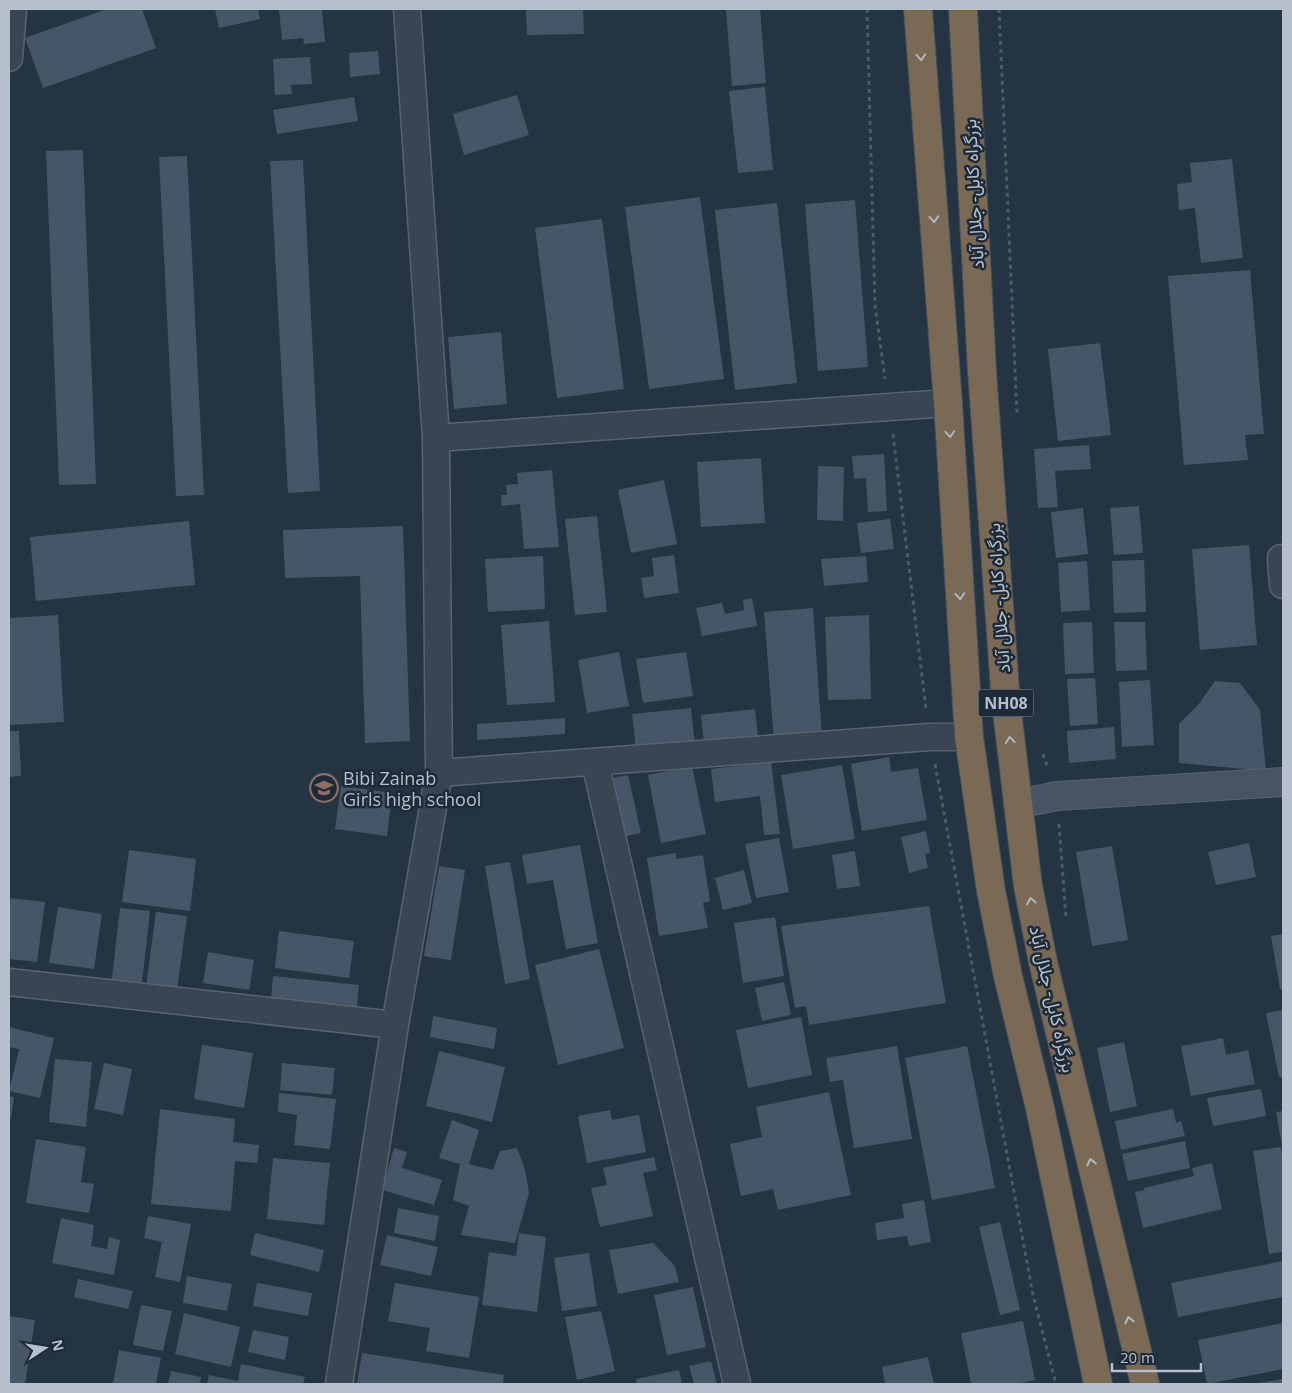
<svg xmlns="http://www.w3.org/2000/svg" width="1292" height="1393" font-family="'Open Sans',Vazirmatn,sans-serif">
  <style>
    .building { fill: #465668 }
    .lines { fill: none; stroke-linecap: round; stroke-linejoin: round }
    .street-casing { stroke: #576370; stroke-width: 29 }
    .secondary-casing { stroke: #576370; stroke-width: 30 }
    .highway-casing { stroke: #44505d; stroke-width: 30 }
    .path { stroke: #456061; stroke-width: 3; stroke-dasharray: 4 4; stroke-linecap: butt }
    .street { stroke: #394553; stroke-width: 26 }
    .secondary { stroke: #475466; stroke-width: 28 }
    .highway { stroke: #796955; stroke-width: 28 }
    .oneway { stroke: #b0b7c1 }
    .labels { text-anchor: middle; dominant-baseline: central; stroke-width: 5; stroke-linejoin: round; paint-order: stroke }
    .shield { fill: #1e2a38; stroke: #8893a0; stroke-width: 1 }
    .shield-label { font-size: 16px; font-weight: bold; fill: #b6c0cd }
    .street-label { font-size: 18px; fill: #b6c0cd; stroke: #1e2a38 }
    .poi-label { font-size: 18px; fill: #b6c0cd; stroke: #1e2a38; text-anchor: start }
  </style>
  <rect width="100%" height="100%" fill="#243443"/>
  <!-- building -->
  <path class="building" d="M107 9H142L156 48 43 88 25 38Z
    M215 9H258L260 19 219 28Z
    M279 9H322L325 42 304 44 303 38 282 40Z
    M526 9H583L584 34 527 35Z
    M726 9H760L766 83 732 86Z
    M378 51 380 74 350 77 349 53Z
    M310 57 312 84 291 85 292 94 275 95 273 59Z
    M765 87 773 170 738 173 729 91Z
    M517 95 529 135 464 155 453 114Z
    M354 97 358 121 277 134 273 110Z
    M83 150 96 484 59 485 46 151Z
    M187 156 204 495 176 496 159 157Z
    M1232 159 1243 258 1201 263 1195 208 1179 210 1177 184 1192 182 1190 163Z
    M303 160 320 491 288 493 270 161Z
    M700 197 724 379 649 389 625 207Z
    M855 200 868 367 818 371 805 204Z
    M777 203 797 383 735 390 715 210Z
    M602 219 624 389 557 398 535 228Z
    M1250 270 1264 434 1245 435 1248 460 1184 465 1168 276Z
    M501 332 507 404 454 409 448 337Z
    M1100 343 1111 435 1058 441 1048 349Z
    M1089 445 1091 469 1055 471 1058 507 1038 508 1034 449Z
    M884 454 887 511 868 512 866 478 854 479 852 456Z
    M761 458 765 523 701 527 697 462Z
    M818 466 844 467 843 521 817 520Z
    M552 470 559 547 524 549 520 504 502 506 501 495H507L506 485 518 484 517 473Z
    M664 480 677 544 631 553 618 490Z
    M1139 506 1143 553 1114 555 1110 508Z
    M1083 508 1088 554 1056 558 1051 512Z
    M597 516 607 612 575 615 565 519Z
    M890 519 894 549 861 553 857 523Z
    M189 521 195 585 36 601 30 537Z
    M403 526 410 741 365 743 360 576 285 578 283 530Z
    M1249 545 1257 645 1200 650 1192 549Z
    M674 555 679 593 644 598 641 578 654 576 652 558Z
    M543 556 545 609 488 612 485 559Z
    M866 556 868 582 824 586 821 559Z
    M1144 560 1146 612 1114 613 1112 561Z
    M1087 561 1090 610 1061 612 1058 563Z
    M752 598 757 626 702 636 696 608 722 603 725 614 744 610 743 600Z
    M813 608 822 738 774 741 764 612Z
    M58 615 64 722 9 725V618Z
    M869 615 871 699 828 700 825 617Z
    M549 621 555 702 507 705 501 625Z
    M1092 622 1094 673 1065 674 1063 623Z
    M1114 622H1145L1147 670 1116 671Z
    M619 652 629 706 587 713 578 660Z
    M686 652 693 696 643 703 636 659Z
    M1095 678 1098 724 1070 726 1067 679Z
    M1150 680 1154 745 1122 747 1119 682Z
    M1215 681 1240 683 1260 710 1266 771 1179 763V724L1198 705Z
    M691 708 695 745 636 750 632 714Z
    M755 709 759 745 705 751 701 715Z
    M565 718V734L477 740V724Z
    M1114 727 1116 759 1069 763 1067 731Z
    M9 731H19L21 776 9 777Z
    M889 757 891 772 918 768 927 820 862 831 851 764Z
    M771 762 780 834 764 835 760 796 715 802 711 769Z
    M842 765 855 839 793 849 781 775Z
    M692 766 706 834 661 843 648 775Z
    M628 775 641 833 621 837 608 779Z
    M341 786 392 793 387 836 335 829Z
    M926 831 930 853 925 854 928 868 909 873 901 837Z
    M779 838 789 892 756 898 745 844Z
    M1249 843 1256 877 1216 885 1208 852Z
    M580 845 598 943 566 949 553 880 527 884 522 855Z
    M1112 846 1128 940 1092 946 1076 852Z
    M129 850 196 859 190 911 122 902Z
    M855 851 860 886 837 889 832 855Z
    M676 853V859L703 855 710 901 703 903 708 928 659 936 647 858Z
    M510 862 530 979 505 984 485 866Z
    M439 866 465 870 451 960 424 956Z
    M744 870 752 903 723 910 715 878Z
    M9 898 45 902 37 962 9 959Z
    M929 906 946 1003 809 1025 806 1006 795 1008 781 926Z
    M58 907 102 914 94 969 49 963Z
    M120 908 150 911 141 991 111 987Z
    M156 912 187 916 176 998 145 994Z
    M775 917 784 976 743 983 734 923Z
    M279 931 354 941 349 978 275 968Z
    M1283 934V989H1280L1271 936Z
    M599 949 624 1048 558 1065 535 965Z
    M208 952 254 960 249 990 203 983Z
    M273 976 359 985 356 1019 270 1009Z
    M784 982 791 1015 762 1021 755 988Z
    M1283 1010V1077H1279L1266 1013Z
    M433 1016 497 1028 494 1049 430 1037Z
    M801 1017 812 1075 748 1088 736 1030Z
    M9 1027 54 1038 40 1098 9 1091 19 1049 9 1047Z
    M1223 1038 1226 1055 1248 1050 1255 1084 1191 1096 1181 1046Z
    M1124 1042 1137 1106 1110 1112 1097 1048Z
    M202 1045 253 1053 244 1108 194 1099Z
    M897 1046 912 1139 854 1148 843 1080 830 1082 826 1058Z
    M967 1046 995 1188 932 1200 905 1058Z
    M439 1051 505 1067 492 1122 426 1106Z
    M55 1059 92 1062 86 1127 49 1122Z
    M104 1063 132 1069 123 1115 94 1109Z
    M282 1063 335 1068 332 1095 280 1090Z
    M1261 1089 1266 1116 1213 1126 1207 1098Z
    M829 1092 851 1195 778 1210 773 1189 741 1196 730 1144 762 1137 756 1107Z
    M279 1093 336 1099 330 1149 294 1145 297 1115 278 1112Z
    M9 1096 14 1097 11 1118 9 1117Z
    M160 1109 235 1119 233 1142 259 1145 257 1163 235 1161 231 1211 151 1204Z
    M1173 1109 1176 1123 1181 1121 1185 1136 1121 1150 1115 1121Z
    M610 1110 612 1120 639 1115 646 1152 587 1163 578 1116Z
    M1283 1111V1146H1282L1276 1112Z
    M452 1120 479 1130 469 1164 493 1170 500 1151 517 1148 525 1169 529 1193 515 1243 461 1235 469 1206 453 1200 460 1164 439 1158Z
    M36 1139 86 1147 81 1182 94 1184 89 1213 26 1203Z
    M1185 1141 1190 1168 1128 1181 1122 1154Z
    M1281 1147 1283 1160V1252L1269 1254 1253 1151Z
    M394 1148 407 1152 402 1168 442 1180 434 1205 382 1190Z
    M654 1157 657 1170 643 1173 653 1216 600 1227 591 1188 607 1185 603 1168Z
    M273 1158 330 1163 324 1225 267 1219Z
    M1212 1163 1222 1209 1143 1228 1135 1192 1144 1190V1188L1194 1176 1192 1168Z
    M924 1200 931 1242 909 1246 907 1236 877 1240 875 1223 904 1218 902 1204Z
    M398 1208 439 1216 435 1241 394 1233Z
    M148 1216 191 1224 180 1282 155 1277 162 1242 144 1238Z
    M61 1218 94 1225 91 1246 107 1249 109 1237 120 1240 114 1275 52 1263Z
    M1000 1222 1020 1310 1000 1315 979 1227Z
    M255 1233 324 1250 319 1272 250 1255Z
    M519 1233 546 1237 537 1312 482 1305 489 1252 516 1256Z
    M387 1235 438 1247 431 1276 380 1265Z
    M653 1243 675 1266 679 1282 618 1294 609 1250Z
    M589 1253 597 1306 562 1311 554 1258Z
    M1283 1261V1297L1178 1317 1171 1283Z
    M187 1276 232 1284 227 1311 183 1303Z
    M78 1279 133 1291 128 1309 74 1297Z
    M257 1283 312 1293 308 1316 253 1306Z
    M395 1283 479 1297 469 1358 426 1351 430 1328 388 1321Z
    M693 1287 706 1347 667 1355 654 1295Z
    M141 1305 172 1311 163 1351 133 1345Z
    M601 1311 615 1371 577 1380 565 1317Z
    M184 1313 240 1327 231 1367 175 1354Z
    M9 1316 35 1320 25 1384H9Z
    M1023 1321 1035 1380 1016 1384H971L961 1333Z
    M1283 1323V1369L1207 1384 1198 1340Z
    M253 1330 289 1337 285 1360 248 1352Z
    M119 1350 161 1358 156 1384H113Z
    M362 1353 504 1375 503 1384H357Z
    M928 1357 934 1384H885L882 1367Z
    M711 1361 717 1384H694L689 1366Z
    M241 1364 305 1377 303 1384H207L209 1375 238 1381Z
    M679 1370 682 1384H637L636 1379Z
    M171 1371 201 1377 200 1384H168Z
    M1283 1379V1384H1259V1383Z"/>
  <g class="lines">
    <defs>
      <path id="street" d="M9 58 13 9
        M436 438 948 403
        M1281 558 1283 585
        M595 762 737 1384
        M439 773 930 737H969
        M9 982 395 1025
        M339 1384 395 1025 439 773 436 438 407 9"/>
      <path id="secondary" d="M1018 804 1057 796 1283 782"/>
      <path id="highway" d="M918 9 948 403 969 737 991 891 1008 976 1040 1108 1098 1384
        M963 9 982 371 1006 703 1028 886 1043 962 1145 1384"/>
    </defs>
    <!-- street casing -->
    <use href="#street" class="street-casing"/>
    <!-- secondary casing -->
    <use href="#secondary" class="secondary-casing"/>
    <!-- highway casing -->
    <use href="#highway" class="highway-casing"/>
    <!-- path -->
    <path class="path" d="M867 9 875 305 885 379
      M999 9 1017 414
      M893 434 926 709
      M1043 754 1048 769
      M935 764 1033 1295 1056 1384
      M1059 824 1066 918"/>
    <!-- street -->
    <use href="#street" class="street"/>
    <!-- secondary -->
    <use href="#secondary" class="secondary"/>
    <!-- highway -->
    <use href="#highway" class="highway"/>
  </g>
  <!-- one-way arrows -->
  <defs><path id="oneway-chevron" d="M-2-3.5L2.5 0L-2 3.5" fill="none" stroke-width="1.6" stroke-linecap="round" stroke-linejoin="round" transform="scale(1.25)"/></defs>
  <g class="oneway">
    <use href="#oneway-chevron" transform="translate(921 57) rotate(86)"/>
    <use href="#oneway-chevron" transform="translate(934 219) rotate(86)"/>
    <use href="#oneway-chevron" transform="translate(950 434) rotate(86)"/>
    <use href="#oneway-chevron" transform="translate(960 596) rotate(86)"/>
    <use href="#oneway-chevron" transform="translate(1010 740) rotate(-96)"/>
    <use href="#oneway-chevron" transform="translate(1031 901) rotate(-101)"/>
    <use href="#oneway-chevron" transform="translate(1091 1162) rotate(-104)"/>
    <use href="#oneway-chevron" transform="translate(1129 1320) rotate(-104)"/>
  </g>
  <!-- icons -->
  <defs>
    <symbol id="school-ring" viewBox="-11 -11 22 22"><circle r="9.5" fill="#1e2a38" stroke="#8d6e63" stroke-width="1.5"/><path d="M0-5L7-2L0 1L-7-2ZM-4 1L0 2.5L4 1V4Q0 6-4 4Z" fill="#8d6e63"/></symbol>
  </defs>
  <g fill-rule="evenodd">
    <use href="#school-ring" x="308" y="772" width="32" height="32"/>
  </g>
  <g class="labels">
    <!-- shield labels -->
    <rect class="shield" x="978.5" y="689.5" width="55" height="27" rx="4"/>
    <g class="shield-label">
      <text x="1006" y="703">NH08</text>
    </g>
    <!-- street labels -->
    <g class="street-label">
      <text transform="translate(973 194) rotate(-93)">بزرگراه کابل- جلال آباد</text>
      <text transform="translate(998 598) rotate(-94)">بزرگراه کابل- جلال آباد</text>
      <text transform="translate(1053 999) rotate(77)">بزرگراه کابل- جلال آباد</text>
    </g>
    <!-- poi labels -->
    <g class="poi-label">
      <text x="343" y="778">Bibi Zainab<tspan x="343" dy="21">Girls high school</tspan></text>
    </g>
  </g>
  <!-- border -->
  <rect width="1292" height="1393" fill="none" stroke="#b6c0cd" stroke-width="20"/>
  <!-- north arrow -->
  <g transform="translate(45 1348) rotate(78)" stroke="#1e2a38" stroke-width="4" paint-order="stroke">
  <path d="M0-4L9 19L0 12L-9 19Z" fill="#b6c0cd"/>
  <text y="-8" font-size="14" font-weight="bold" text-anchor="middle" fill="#b6c0cd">N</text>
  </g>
  <!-- scale -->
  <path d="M1112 1363v8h89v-8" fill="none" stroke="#b6c0cd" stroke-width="2.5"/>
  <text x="1120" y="1363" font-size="15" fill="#b6c0cd" stroke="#1e2a38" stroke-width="4" paint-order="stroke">20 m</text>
</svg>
